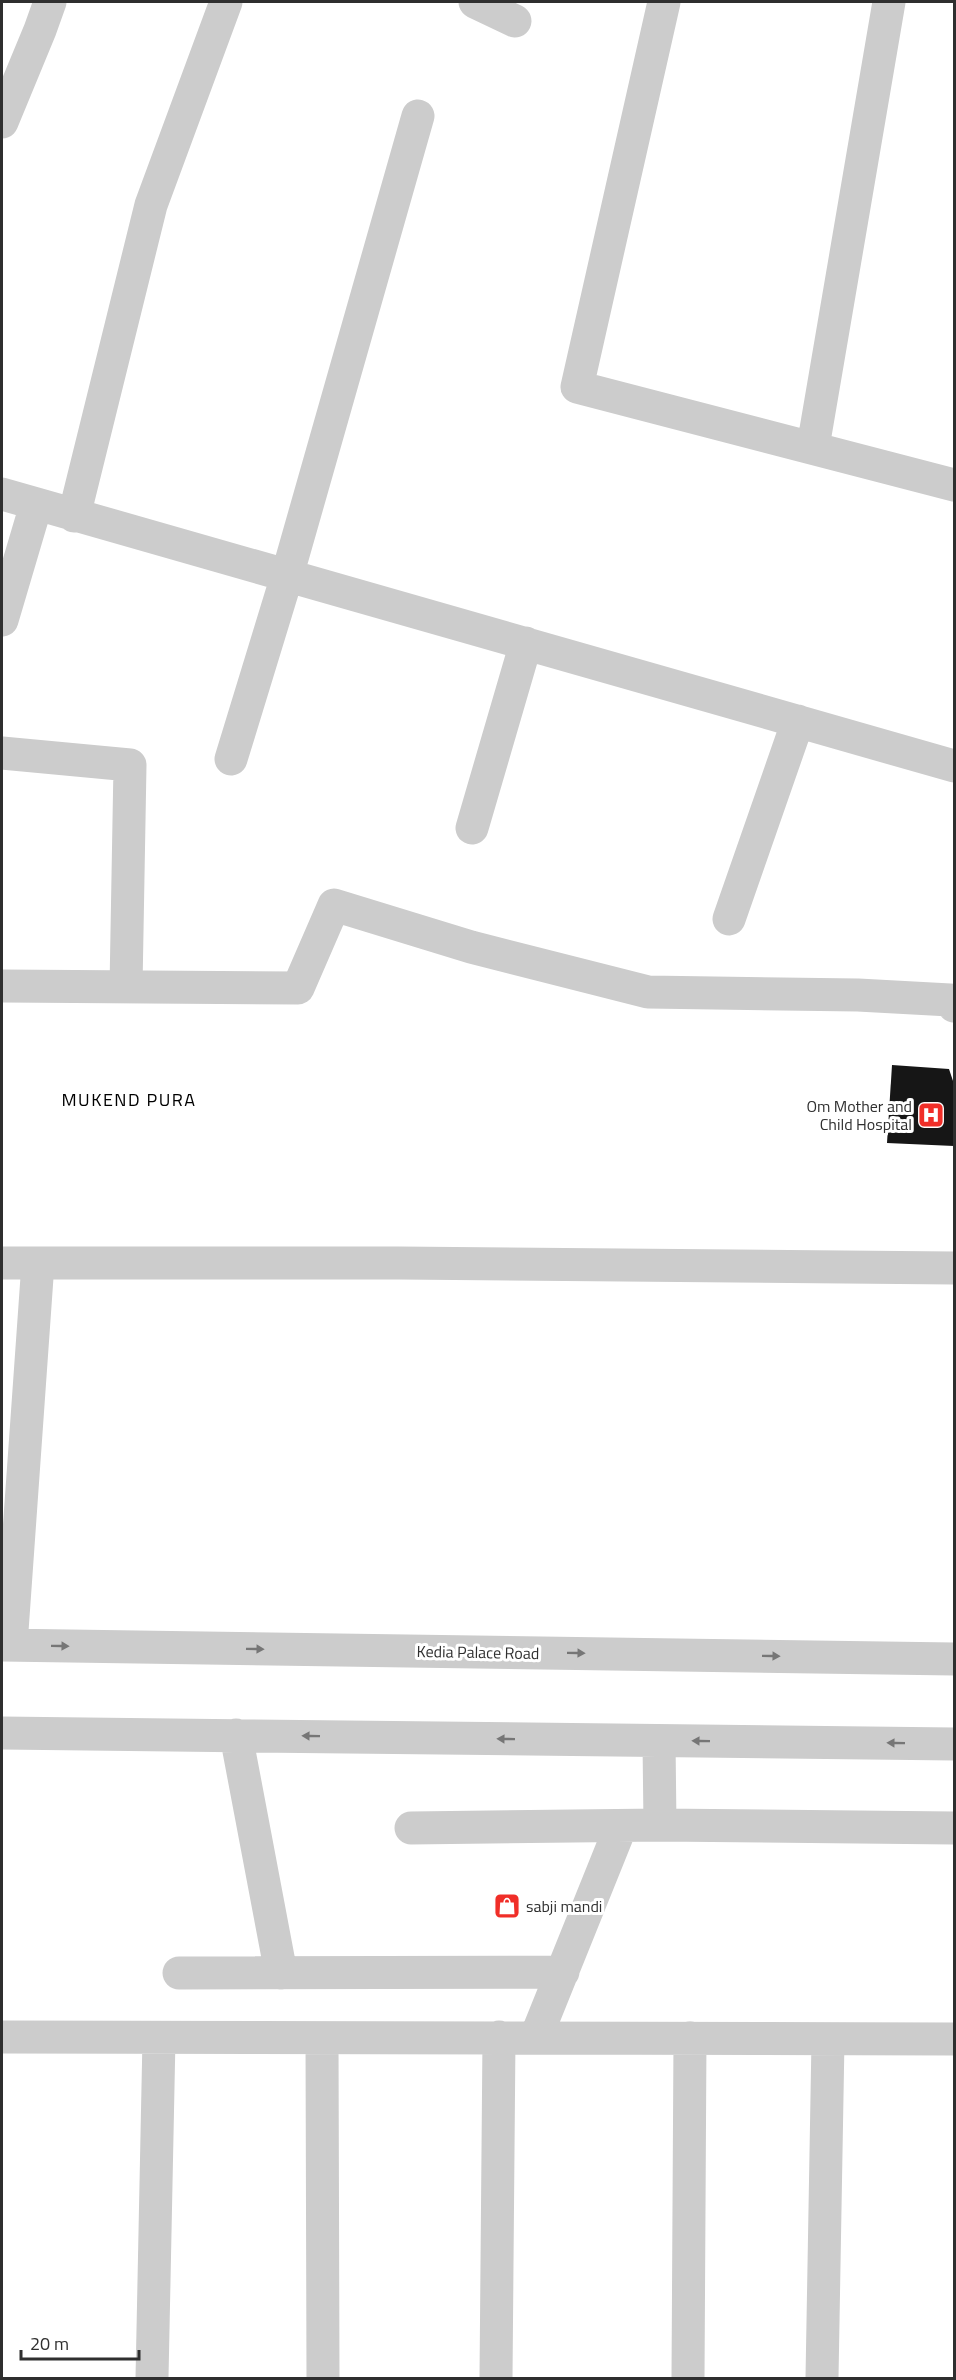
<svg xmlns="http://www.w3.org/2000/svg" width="956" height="2380" font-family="'Titillium Web',sans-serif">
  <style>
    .building { fill: #161616 }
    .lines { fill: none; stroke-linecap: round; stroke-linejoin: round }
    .minor { stroke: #ccc; stroke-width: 33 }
    .oneway { fill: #767676 }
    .labels { text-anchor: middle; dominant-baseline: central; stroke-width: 6; stroke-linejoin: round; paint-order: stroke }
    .poi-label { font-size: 16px; fill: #2f2f2f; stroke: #fff; text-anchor: end }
    .street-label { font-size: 16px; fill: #2f2f2f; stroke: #fff }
    .neighbourhood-label { font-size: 18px; letter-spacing: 1.5px; fill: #000; stroke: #fff }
  </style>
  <rect width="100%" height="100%" fill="#fff"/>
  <!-- building -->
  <path class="building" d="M892 1065 949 1069 954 1084V1146L887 1143Z"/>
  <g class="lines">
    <!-- minor -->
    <path class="minor" d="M475 2 515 21
      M664 2 577 387 954 485
      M2 122 40 30 50 2
      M813 447 889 2
      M2 494 954 766
      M74 516 151 205 226 2
      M2 620 36 505
      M2 753 130 765 126 987
      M231 759 287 576 418 116
      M472 828 526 643
      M729 919 798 721
      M2 986 298 988 334 905 471 947 648 992 858 995 950 1000 954 1006
      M2 1263H399L954 1268
      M2 1645 954 1659
      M11 1645 38 1263
      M2 1733 954 1744
      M236 1735 281 1973
      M659 1741 660 1825
      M411 1828 660 1825 954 1828
      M179 1973 563 1972
      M2 2037 954 2039
      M536 2037 621 1826
      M322 2038 323 2378
      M152 2378 159 2038
      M496 2378 499 2037
      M688 2378 690 2038
      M822 2378 828 2040"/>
  </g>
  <!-- one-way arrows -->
  <defs><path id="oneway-solid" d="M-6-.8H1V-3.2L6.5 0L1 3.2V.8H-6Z" transform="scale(1.5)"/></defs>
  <g class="oneway">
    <use href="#oneway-solid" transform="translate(60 1646) rotate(1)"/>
    <use href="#oneway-solid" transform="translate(255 1649) rotate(1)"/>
    <use href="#oneway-solid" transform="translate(576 1653) rotate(1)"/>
    <use href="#oneway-solid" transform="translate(771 1656) rotate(1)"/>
    <use href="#oneway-solid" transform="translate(311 1736) rotate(-179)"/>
    <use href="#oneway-solid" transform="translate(506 1739) rotate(-179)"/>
    <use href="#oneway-solid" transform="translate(701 1741) rotate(-179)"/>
    <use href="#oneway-solid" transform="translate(896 1743) rotate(-179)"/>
  </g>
  <!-- icons -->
  <defs>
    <symbol id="hospital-square" viewBox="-11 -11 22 22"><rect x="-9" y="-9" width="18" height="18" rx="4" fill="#f02e28" stroke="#fff"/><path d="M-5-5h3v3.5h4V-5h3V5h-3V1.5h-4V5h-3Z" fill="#fff"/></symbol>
    <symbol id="shop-square" viewBox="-11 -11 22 22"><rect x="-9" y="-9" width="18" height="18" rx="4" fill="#f02e28" stroke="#fff"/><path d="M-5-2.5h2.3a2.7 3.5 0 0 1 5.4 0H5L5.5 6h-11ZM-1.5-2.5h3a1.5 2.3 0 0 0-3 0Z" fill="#fff"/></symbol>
  </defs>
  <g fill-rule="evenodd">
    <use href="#hospital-square" x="916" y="1100" width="30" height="30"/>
    <use href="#shop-square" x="492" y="1891" width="30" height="30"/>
  </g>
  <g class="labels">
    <!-- poi labels -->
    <g class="poi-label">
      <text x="912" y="1106">Om Mother and<tspan x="912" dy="18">Child Hospital</tspan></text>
      <text x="526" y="1906" text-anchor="start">sabji mandi</text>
    </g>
    <!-- street labels -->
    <g class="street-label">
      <text transform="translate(478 1652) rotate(1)">Kedia Palace Road</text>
    </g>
    <!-- neighbourhood labels -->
    <g class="neighbourhood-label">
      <text x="129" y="1099">MUKEND PURA</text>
    </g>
  </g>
  <!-- border -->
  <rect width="956" height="2380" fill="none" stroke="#2f2f2f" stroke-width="6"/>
  <!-- scale -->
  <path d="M21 2350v9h118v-9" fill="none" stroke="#2f2f2f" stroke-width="3"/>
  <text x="30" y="2350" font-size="18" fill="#2f2f2f" stroke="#ffffff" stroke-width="4.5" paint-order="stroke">20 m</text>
</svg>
